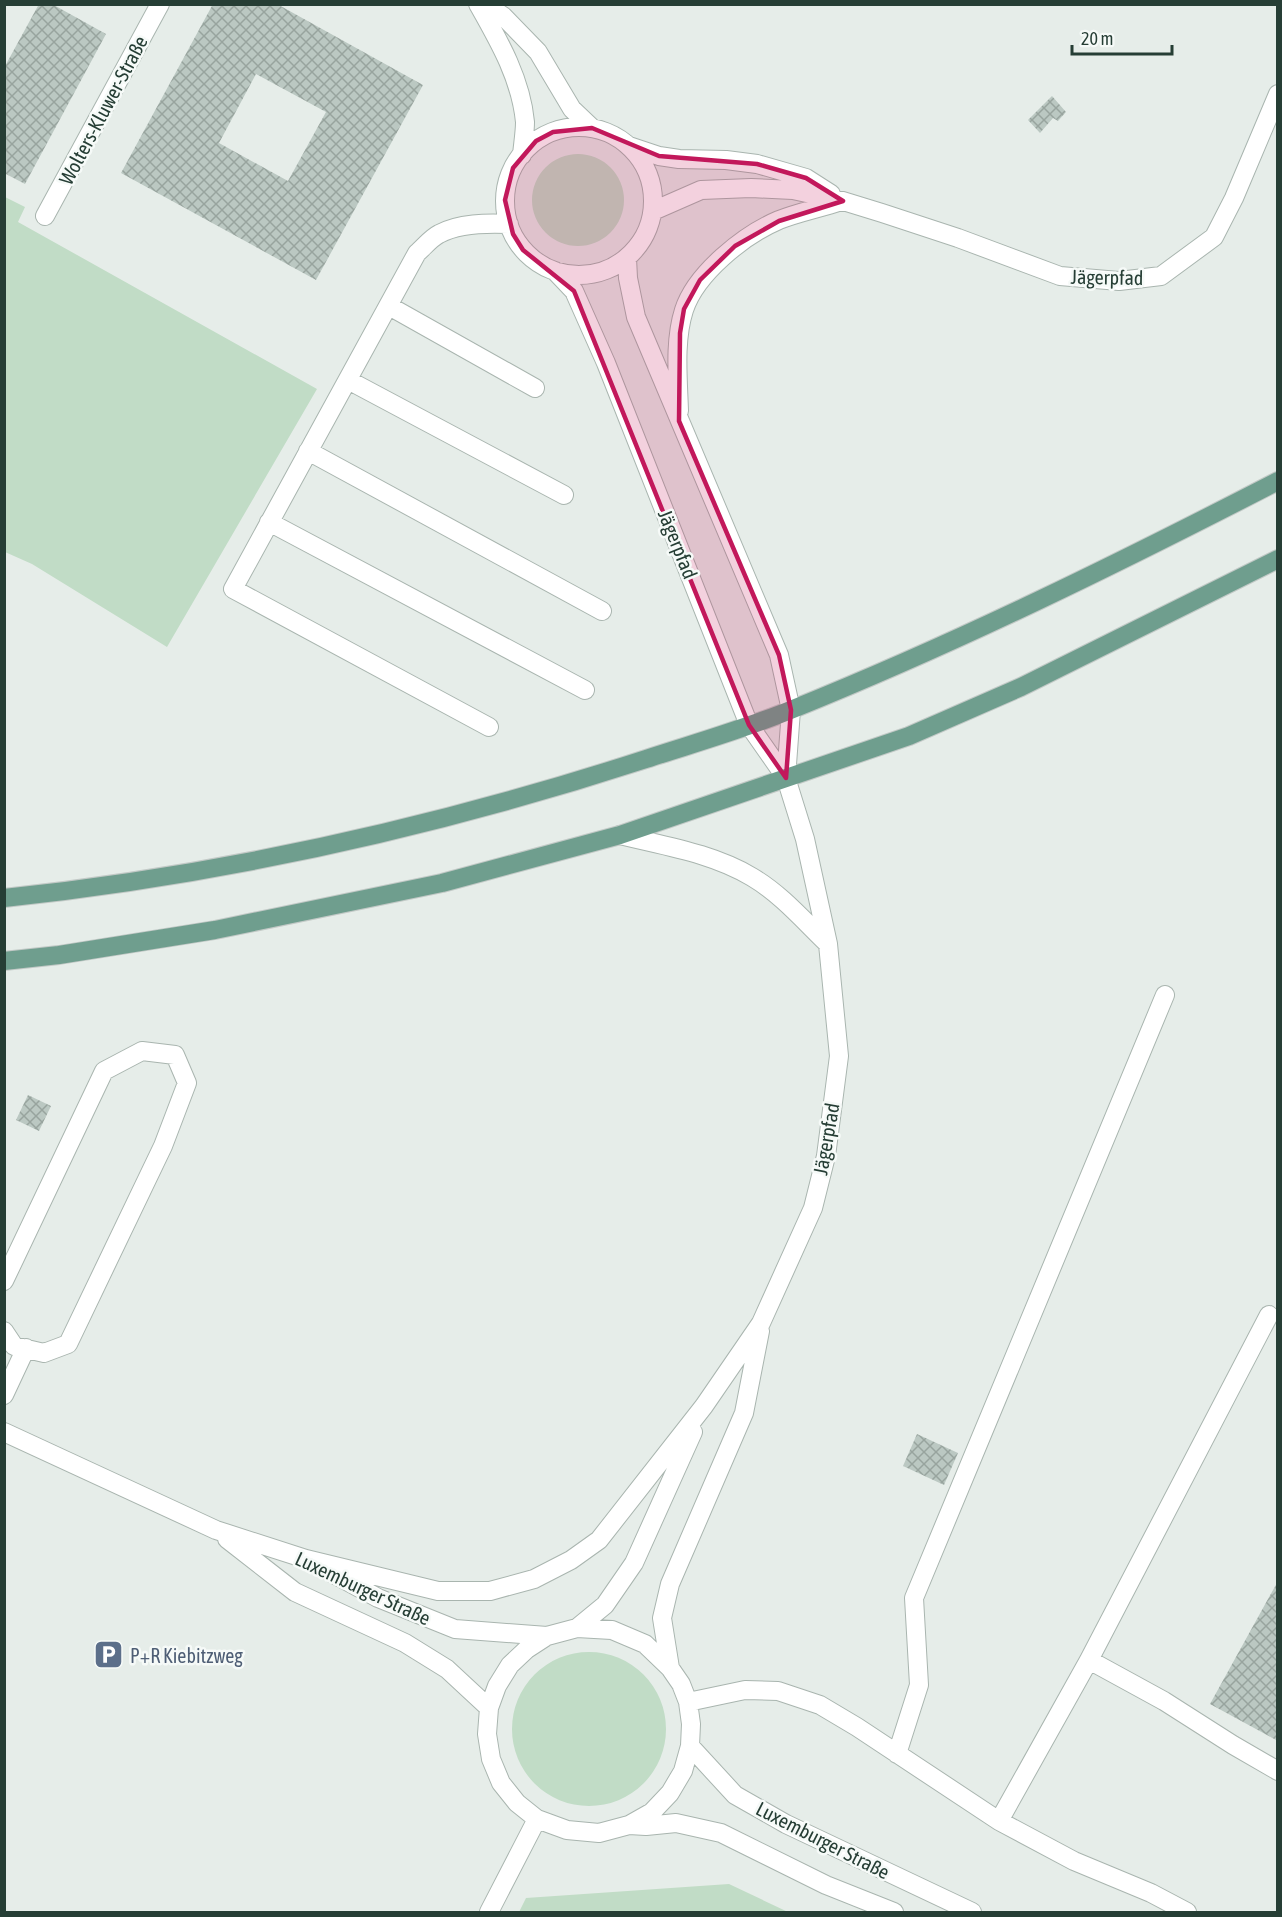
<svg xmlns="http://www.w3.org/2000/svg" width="1282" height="1917" font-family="'Asap Condensed',sans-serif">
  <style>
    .green { fill: #c1dcc6 }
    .building { fill: url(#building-cross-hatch); fill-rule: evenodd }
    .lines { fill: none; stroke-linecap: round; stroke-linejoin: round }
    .minor-casing { stroke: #a9b5af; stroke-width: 20 }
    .major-casing { stroke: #c2c9c6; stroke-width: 20 }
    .minor { stroke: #fff; stroke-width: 18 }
    .major { stroke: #6f9e8e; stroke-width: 18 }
    .marked { fill: #c2185b; fill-opacity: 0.2; stroke: #c2185b; stroke-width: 4.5; stroke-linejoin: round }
    .labels { text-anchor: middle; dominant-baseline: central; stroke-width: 5; stroke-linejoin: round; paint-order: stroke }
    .street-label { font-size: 20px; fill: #263e35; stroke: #f6faf8 }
    .service-label { font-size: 20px; fill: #4e5e75; stroke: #f6faf8; text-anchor: start }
  </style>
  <defs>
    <pattern id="building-cross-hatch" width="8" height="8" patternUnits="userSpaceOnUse" patternTransform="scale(1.5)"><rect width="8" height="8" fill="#bbc8c2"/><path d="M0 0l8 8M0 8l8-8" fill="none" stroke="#98a49e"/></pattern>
  </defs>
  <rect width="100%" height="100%" fill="#e6ede9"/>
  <!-- green -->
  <path class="green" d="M532 200a46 46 0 1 1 92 0a46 46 0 1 1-92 0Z
    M5 197 25 207 18 222 317 389 167 647 32 564 5 552Z
    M512 1729a77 77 0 1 1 154 0a77 77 0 1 1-154 0Z
    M729 1884 788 1912H519L526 1898Z"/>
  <!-- building -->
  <path class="building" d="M39 4H52L106 34 25 184 4 173V68Z
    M213 4H277L423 85 316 280 121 173ZM256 74 326 112 288 181 219 143Z
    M1052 96 1066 112 1058 121 1053 118 1040 133 1028 120Z
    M28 1095 51 1106 39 1131 16 1120Z
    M917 1434 958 1453 944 1485 903 1466Z
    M1278 1581V1741L1210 1704Z"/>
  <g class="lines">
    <defs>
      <path id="minor" d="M478 4C499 41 521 79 525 122 525 132 523 144 522 155
        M485 4 503 16 538 52 572 109 592 128
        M505 201a74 74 0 1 1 148 0a74 74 0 1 1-148 0Z
        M629 146 659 156 679 159 726 160 757 164 806 178 831 194
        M653 211 701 190 751 188 793 190 843 201 882 213 958 238 1060 276 1119 281 1161 276 1214 237 1234 198 1278 94
        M45 216 160 4
        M627 258 628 278 636 317 779 655 791 710 786 778
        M389 306 535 388
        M348 380 564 495
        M679 411C678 378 674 341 684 310 696 273 744 235 779 220 799 212 821 208 841 201
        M308 451 602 611
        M269 522 585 690
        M489 727 233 589 417 253C424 247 431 238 439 234 459 223 487 223 509 224
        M620 835C664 846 712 853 752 877 781 894 804 921 828 944
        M4 1281 104 1071 142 1051 175 1055 187 1083 163 1146 68 1344 44 1353 14 1346 4 1331
        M4 1395 26 1348
        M4 1432 216 1530 306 1559 378 1598 455 1629 547 1636 577 1628 612 1630 645 1644 670 1668 681 1684 688 1702 691 1724 690 1746 683 1771 670 1793 652 1812 629 1825 599 1833 567 1830 537 1819 517 1803 501 1783 491 1759 487 1734 489 1708 497 1686 510 1665 527 1649 547 1636
        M227 1539 295 1592 405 1643 447 1669 489 1708
        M306 1559 438 1591H490L534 1579 571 1560 599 1540 704 1406 761 1323 813 1208 826 1156 839 1056 828 944 805 839 786 778 749 725 606 363 574 291 555 271
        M577 1628 605 1605 634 1563 693 1432
        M1089 1660 1164 1701 1233 1745 1278 1771
        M670 1668 662 1618 670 1584 744 1413 760 1331
        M688 1702 745 1690 778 1691 820 1705 857 1727 999 1821 1074 1861 1151 1893 1187 1912
        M690 1746 735 1795 786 1824 972 1912
        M897 1754 919 1685 914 1598 1165 995
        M999 1821 1089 1660 1269 1315
        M629 1825 646 1826 676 1823 721 1833 826 1885 894 1912
        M489 1912 537 1819"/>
      <path id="major" d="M4 898C222 875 437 827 646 759 695 743 745 729 793 709 959 642 1119 563 1278 481
        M4 961 59 955 215 930 442 883 620 835 909 736 1021 687 1278 559"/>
    </defs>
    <!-- minor casing -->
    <use href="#minor" class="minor-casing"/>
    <!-- major casing -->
    <use href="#major" class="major-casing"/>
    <!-- minor -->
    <use href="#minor" class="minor"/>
    <!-- major -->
    <use href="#major" class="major"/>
  </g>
  <!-- marked area -->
  <path class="marked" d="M592 128 659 156 757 164 806 178 843 201 779 221 735 246 700 280 684 309 680 333 679 421 779 655 791 710 786 778 749 725 574 291 523 250 513 234 505 200 513 168 536 141 553 132Z"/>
  <!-- icons -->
  <defs>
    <symbol id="parking-square" viewBox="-11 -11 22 22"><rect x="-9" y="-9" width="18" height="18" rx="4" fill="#5c6f8a" stroke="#f6faf8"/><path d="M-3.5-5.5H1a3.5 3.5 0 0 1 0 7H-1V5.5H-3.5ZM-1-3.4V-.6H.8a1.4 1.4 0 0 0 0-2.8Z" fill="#fff"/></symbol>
  </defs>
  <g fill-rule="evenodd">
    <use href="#parking-square" x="92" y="1638" width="33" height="33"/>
  </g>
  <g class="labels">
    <!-- street labels -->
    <g class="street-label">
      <text transform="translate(103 110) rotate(-62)">Wolters-Kluwer-Straße</text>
      <text transform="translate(1107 277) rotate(1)">Jägerpfad</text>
      <text transform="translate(678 544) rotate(68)">Jägerpfad</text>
      <text transform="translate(826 1139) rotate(-80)">Jägerpfad</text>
      <text transform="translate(363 1588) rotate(25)">Luxemburger Straße</text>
      <text transform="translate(823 1840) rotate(27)">Luxemburger Straße</text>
    </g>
    <!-- service labels -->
    <g class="service-label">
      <text x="130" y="1655">P+R Kiebitzweg</text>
    </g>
  </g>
  <!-- border -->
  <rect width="1282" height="1917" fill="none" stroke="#263e35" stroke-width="12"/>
  <!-- scale -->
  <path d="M1072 45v9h100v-9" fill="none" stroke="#263e35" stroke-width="3"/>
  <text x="1081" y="45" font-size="18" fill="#263e35" stroke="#f6faf8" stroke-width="4.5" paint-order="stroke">20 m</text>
</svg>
